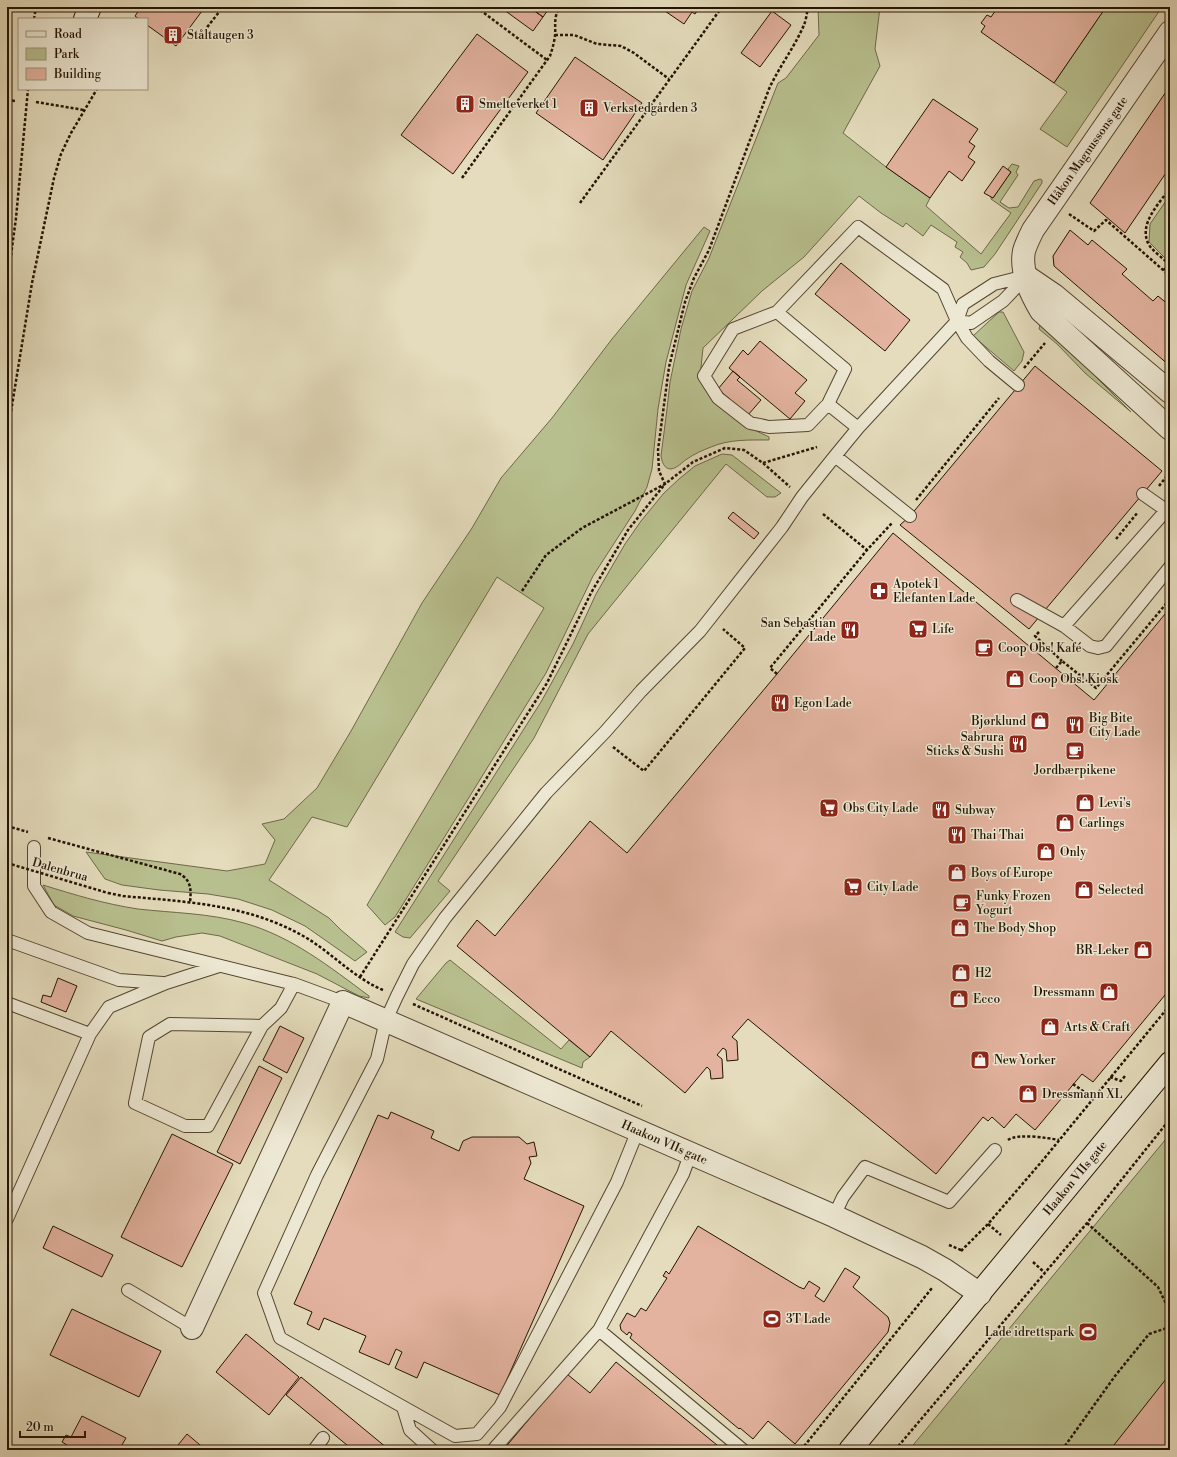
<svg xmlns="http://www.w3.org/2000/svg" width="1177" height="1457" font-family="'Libre Bodoni',serif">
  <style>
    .green { fill: #b8bf8e; stroke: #6e6948 }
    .building { fill: #e3b39f; stroke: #241301 }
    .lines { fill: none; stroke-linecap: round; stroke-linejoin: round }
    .lane-casing { stroke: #544530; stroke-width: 14 }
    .street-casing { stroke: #544530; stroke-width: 24 }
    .secondary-casing { stroke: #241301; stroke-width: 24 }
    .path { stroke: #241301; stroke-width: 2.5; stroke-dasharray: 3 2; stroke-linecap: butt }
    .lane { stroke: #ede8d3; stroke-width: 12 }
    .street { stroke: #ede8d3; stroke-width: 22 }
    .secondary { stroke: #ede8d3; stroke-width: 22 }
    .path-bridge { stroke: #241301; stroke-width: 2.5; stroke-dasharray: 3 2; stroke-linecap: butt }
    .labels { text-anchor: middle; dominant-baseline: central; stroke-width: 3; stroke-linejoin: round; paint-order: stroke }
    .poi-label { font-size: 12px; fill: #241301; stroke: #ede8d3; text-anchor: start }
    .street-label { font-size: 12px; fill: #241301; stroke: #ede8d3 }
  </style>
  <rect width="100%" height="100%" fill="#e4dcbc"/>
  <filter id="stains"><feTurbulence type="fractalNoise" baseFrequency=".005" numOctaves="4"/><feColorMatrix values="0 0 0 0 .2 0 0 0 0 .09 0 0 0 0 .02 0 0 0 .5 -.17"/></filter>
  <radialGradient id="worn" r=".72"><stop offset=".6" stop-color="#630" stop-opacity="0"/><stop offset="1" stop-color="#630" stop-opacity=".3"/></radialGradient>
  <!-- green -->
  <path class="green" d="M818 7H880L875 49 880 66 843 133 886 167 930 198 926 206 981 254 1011 213 991 199V197L993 198 1011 172 1008 169 1012 164 1019 166 1016 172 1018 175 1000 202 1009 208 1018 207 1034 181 1040 179 1042 180V183L995 254 984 267 971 270 967 263 960 257 963 252 955 247 957 242 931 225 923 236 906 223 903 227 881 213 859 196 804 257 762 291 703 348 700 377 707 392 746 426 769 437V440C751 440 729 439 711 447 703 450 694 454 687 459 682 462 678 468 671 469 664 469 662 462 661 456L667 409 670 382 681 329 692 291 709 258 778 83 786 78 819 35Z
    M1106 7H1162L1067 147 1040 129 1067 92 1054 83Z
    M1170 195V260H1169L1164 257 1149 242 1150 224Z
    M704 227 710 231 686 285 666 362 658 409 652 469 647 487 635 511 593 576 546 673 395 917 385 925 367 905 544 608 497 577 347 827 312 817 269 880 329 918 341 930 367 952 355 961 305 926 272 910 238 899 208 894 159 890 122 885 105 879 86 852 227 871 265 864 275 840 262 824 284 819 317 788 351 731 422 603 472 528 501 478 552 418 612 339Z
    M999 312H1003L1024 352 1022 361 1014 371 973 336Z
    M1040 324 1073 354 1131 412 1085 373 1057 344 1039 329Z
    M722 454 732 455 781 493 775 497H767L726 464 588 634 534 738 438 881 450 891 410 938 403 937 395 932 541 702 573 644 596 594 625 544 641 521 664 493 679 479 695 466Z
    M43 885C75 895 105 904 138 909 173 913 209 913 244 923 291 936 330 967 369 996V998L359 996 317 974 220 936 202 933 176 937 162 941 126 930 73 916 54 905Z
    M450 960 561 1049 569 1040 590 1057 583 1062 582 1068 416 999 446 963Z
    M1170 1134V1450H909Z"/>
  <!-- building -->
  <path class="building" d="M141 7H205L176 46 147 25V19H139L135 16Z
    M500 7H529L543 17 533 31Z
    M529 7H550L543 17Z
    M659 7H700L695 14 692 12 684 24Z
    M998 7H1106L1054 83 981 32 985 26 981 23 987 15 991 17Z
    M772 11 791 25 760 67 741 53Z
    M477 34 528 72 453 174 401 135Z
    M575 57 642 103 603 160 536 113Z
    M1170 86V167L1125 233 1090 203Z
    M933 99 978 129 969 142 975 146 968 157 975 162 962 181 949 171 930 198 886 167Z
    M1003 166 1011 172 993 198 984 193Z
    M1070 230 1088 245 1092 240 1127 269 1122 274 1153 301 1158 296 1170 306V366L1054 266 1053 256Z
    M841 263 910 320 885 351 815 294Z
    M760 341 807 380 795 393 805 401 790 419 729 368 743 350 748 355Z
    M1035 366 1162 471 1029 629 900 525 910 516Z
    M733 371 740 377 737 380 761 400 748 415 718 389Z
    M733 512 759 533 754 539 728 518Z
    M893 533 1094 700 1170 608V989L1093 1082 1082 1074 1035 1130 1016 1114 1004 1128 992 1117 988 1121 983 1117 936 1174 748 1019 732 1037 737 1041 738 1060 727 1061 726 1050 723 1048 717 1055 722 1059 723 1078 711 1079 710 1070 707 1067 685 1093 611 1031 590 1057 457 946 477 920 495 936 590 821 627 853 777 674Z
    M58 978 77 986 66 1012 41 1002 43 995 51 997Z
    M280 1026 304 1038 287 1073 263 1060Z
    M259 1066 282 1078 240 1164 217 1152Z
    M391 1112 434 1131 431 1138 459 1151 463 1141 472 1137H519L527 1144 534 1142 537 1156 529 1157 531 1163 524 1179 584 1206 500 1395 424 1362 417 1378 395 1368 402 1352 396 1349 389 1365 359 1352 366 1336 324 1318 319 1330 307 1324 312 1312 294 1304 378 1115 388 1119Z
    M172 1134 233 1164 182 1267 121 1237Z
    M53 1226 113 1255 102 1277 43 1248Z
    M698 1226 799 1287 804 1289 809 1281 820 1288 815 1296 824 1302 845 1268 860 1277 853 1287 888 1317 890 1323 888 1332 795 1444 768 1421 753 1439 740 1428 739 1429 630 1338 632 1334 629 1332 627 1335 621 1330 620 1325 627 1313 635 1317 641 1308 646 1311 667 1278 663 1276 666 1271 669 1274Z
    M72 1309 161 1351 139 1397 50 1355Z
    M246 1334 299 1377 269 1415 216 1372Z
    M616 1362 723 1450 504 1449 567 1374 590 1393Z
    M1170 1374V1450H1110Z
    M301 1377 387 1448 388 1446 392 1450H353L286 1395Z
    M82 1416 126 1438 119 1450H64L67 1445 62 1442 66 1435 71 1437Z
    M187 1434 206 1450H174Z"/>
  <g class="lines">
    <defs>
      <path id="lane" d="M777 312 845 369 828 404
        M957 321 971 323 1003 301 1026 277
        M858 428 828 404 808 425 769 427 750 423 718 398 704 376 733 329 777 312 858 227 943 289 957 321 967 338 989 361 1018 385
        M835 456 910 516
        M1143 494 1170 513
        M1017 600 1064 626 1090 646 1098 648 1106 646 1170 567
        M1064 626 1170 506
        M34 847V886L51 912 88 933 294 984
        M7 940 119 980 163 983
        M7 1003 90 1034
        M262 1026 208 1126H185L135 1103 149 1037 170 1024 262 1026 281 1008 294 984 343 1002
        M638 1130 617 1182 500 1407 477 1434 455 1436 280 1338 264 1293 317 1175 377 1059 386 1020 397 996 413 964 445 918 546 793 605 732 641 691 700 631 782 527 802 497 835 456 858 428 957 321 963 304 994 284 1026 276
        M834 1216 843 1197 865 1167 949 1202 995 1150
        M7 1219 90 1034 109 1007 166 983 219 966
        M128 1290 192 1328
        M599 1330 743 1450
        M403 1407 410 1430 432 1450
        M314 1450 323 1438
        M493 1450 599 1330 683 1174 691 1152"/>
      <g id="street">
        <path d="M1170 32 1033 230C1030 236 1026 244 1024 251 1020 272 1031 294 1041 311L1170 429"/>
        <path d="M1026 276 1054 295 1170 392"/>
        <path id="s1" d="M192 1328 343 1002 834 1216 922 1257 945 1270 980 1294"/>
      </g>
      <g id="secondary">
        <path d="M85 19 90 7"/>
        <path id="s2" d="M850 1450 1170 1063"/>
      </g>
    </defs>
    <!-- lane casing -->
    <use href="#lane" class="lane-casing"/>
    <!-- street casing -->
    <use href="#street" class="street-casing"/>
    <!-- secondary casing -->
    <use href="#secondary" class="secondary-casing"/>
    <!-- path -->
    <path class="path" d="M476 7 547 60
      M34 19 36 7
      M201 35 223 7
      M555 35H574L597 44 621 46 634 53 669 79
      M7 100 16 101
      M36 102 84 110
      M462 178 550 56C552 50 554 43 555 36 556 26 553 17 560 7
      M1170 188C1159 204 1139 223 1148 243 1150 249 1165 260 1170 265
      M580 203 722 7
      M1069 214 1094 231 1106 220 1170 276
      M1163 270 1170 266
      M7 285 16 218 28 89
      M1024 368 1045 343
      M7 436 32 283 54 178 61 154 71 133 97 89
      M763 463 817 447
      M1159 486 1170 472
      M916 500 999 398
      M823 514 867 550 892 523
      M1116 539 1138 512
      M522 591 546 555 582 528 665 484 693 462 725 448 744 450 763 463 790 487
      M1039 632 1035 636 1062 661
      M1056 668 1062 661 1096 688 1170 599
      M777 674 770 668 867 550
      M613 747 644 771 745 648 723 629
      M7 826 28 832
      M48 838 180 874C192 881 191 891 190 903
      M108 893 123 896C187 902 248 904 305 937 332 953 354 978 383 990
      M360 977 547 683 591 593 628 530 665 484 659 471 658 450 669 367 685 302 694 278 709 250 769 89C779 67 794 48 804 25 806 20 807 13 808 7
      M413 1004 642 1106
      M1110 1077 1121 1081 1125 1076
      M1073 1084 1093 1098
      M1008 1140C1017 1133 1048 1138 1059 1140
      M1087 1223 1158 1287 1170 1312
      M988 1224 1001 1235
      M949 1245 961 1250
      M961 1251 988 1224 1043 1160 1170 1005
      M1033 1262 1045 1273
      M801 1450 932 1288
      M895 1450 1087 1223 1170 1119
      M1062 1450 1115 1376 1149 1334 1170 1327"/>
    <!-- lane -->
    <use href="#lane" class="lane"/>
    <!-- street -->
    <use href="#street" class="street"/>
    <!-- secondary -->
    <use href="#secondary" class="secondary"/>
    <!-- path-bridge -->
    <path class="path-bridge" d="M7 863 108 893"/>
  </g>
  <!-- icons -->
  <defs>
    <symbol id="building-square" viewBox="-11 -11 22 22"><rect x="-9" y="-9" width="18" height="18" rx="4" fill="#8f2418" stroke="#ede8d3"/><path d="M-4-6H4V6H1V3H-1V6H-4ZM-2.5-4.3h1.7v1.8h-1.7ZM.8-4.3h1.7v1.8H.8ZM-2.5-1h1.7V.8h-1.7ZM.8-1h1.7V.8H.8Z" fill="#fff"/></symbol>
    <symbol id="pharmacy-square" viewBox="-11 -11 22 22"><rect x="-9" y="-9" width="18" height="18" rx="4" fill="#8f2418" stroke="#ede8d3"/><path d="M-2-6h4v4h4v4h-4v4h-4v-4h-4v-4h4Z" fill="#fff"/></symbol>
    <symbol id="supermarket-square" viewBox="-11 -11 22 22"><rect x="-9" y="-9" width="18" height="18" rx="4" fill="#8f2418" stroke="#ede8d3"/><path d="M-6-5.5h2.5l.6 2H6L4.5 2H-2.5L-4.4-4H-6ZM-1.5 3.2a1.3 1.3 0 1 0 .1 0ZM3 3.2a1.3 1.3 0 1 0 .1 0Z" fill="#fff"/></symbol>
    <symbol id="restaurant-square" viewBox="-11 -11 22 22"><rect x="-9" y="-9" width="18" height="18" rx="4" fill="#8f2418" stroke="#ede8d3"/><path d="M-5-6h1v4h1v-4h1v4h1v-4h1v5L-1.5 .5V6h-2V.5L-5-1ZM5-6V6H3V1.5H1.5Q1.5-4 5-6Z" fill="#fff"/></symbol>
    <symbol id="cafe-square" viewBox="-11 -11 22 22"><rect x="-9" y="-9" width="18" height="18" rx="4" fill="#8f2418" stroke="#ede8d3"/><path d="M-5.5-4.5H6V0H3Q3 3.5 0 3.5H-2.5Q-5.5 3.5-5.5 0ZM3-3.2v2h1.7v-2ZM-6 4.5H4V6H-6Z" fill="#fff"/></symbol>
    <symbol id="shop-square" viewBox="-11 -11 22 22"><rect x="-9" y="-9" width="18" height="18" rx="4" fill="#8f2418" stroke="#ede8d3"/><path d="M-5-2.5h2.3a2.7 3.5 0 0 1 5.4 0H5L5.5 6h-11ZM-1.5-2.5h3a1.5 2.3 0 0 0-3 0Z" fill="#fff"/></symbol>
    <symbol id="stadium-square" viewBox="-11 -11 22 22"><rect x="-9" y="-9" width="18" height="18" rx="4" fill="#8f2418" stroke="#ede8d3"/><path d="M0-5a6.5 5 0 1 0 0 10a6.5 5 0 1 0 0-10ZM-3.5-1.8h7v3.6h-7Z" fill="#fff"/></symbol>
  </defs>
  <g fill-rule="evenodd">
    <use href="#building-square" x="162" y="24" width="22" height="22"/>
    <use href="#building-square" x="454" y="93" width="22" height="22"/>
    <use href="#building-square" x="578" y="97" width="22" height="22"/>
    <use href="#pharmacy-square" x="868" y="580" width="22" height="22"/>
    <use href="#supermarket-square" x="907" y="618" width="22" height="22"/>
    <use href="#restaurant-square" x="839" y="619" width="22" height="22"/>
    <use href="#cafe-square" x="973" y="637" width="22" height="22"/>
    <use href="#shop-square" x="1004" y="668" width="22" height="22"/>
    <use href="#restaurant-square" x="769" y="692" width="22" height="22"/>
    <use href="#shop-square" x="1029" y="710" width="22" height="22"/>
    <use href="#restaurant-square" x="1064" y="714" width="22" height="22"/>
    <use href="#restaurant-square" x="1007" y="733" width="22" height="22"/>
    <use href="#cafe-square" x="1064" y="740" width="22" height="22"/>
    <use href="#shop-square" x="1074" y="792" width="22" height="22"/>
    <use href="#supermarket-square" x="818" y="797" width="22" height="22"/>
    <use href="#restaurant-square" x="930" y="799" width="22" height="22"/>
    <use href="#shop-square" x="1054" y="812" width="22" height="22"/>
    <use href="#restaurant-square" x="946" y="824" width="22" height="22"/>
    <use href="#shop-square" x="1035" y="841" width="22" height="22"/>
    <use href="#shop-square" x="946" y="862" width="22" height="22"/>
    <use href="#supermarket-square" x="842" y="876" width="22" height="22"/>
    <use href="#shop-square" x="1073" y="879" width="22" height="22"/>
    <use href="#cafe-square" x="951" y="892" width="22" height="22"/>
    <use href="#shop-square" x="949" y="917" width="22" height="22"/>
    <use href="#shop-square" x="1132" y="939" width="22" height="22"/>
    <use href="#shop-square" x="950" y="962" width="22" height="22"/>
    <use href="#shop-square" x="1098" y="981" width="22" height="22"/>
    <use href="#shop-square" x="948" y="988" width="22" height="22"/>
    <use href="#shop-square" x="1039" y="1016" width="22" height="22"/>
    <use href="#shop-square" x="969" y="1049" width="22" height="22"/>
    <use href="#shop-square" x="1017" y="1083" width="22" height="22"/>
    <use href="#stadium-square" x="761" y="1308" width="22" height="22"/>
    <use href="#stadium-square" x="1077" y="1321" width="22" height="22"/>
  </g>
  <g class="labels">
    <!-- poi labels -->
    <g class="poi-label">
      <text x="187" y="35">Ståltaugen 3</text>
      <text x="479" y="104">Smelteverket 1</text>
      <text x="603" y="108">Verkstedgården 3</text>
      <text x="893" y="584">Apotek 1<tspan x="893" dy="14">Elefanten Lade</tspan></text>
      <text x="836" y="623" text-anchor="end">San Sebastian<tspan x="836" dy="14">Lade</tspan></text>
      <text x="932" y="629">Life</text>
      <text x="998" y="648">Coop Obs! Kafé</text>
      <text x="1029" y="679">Coop Obs! Kiosk</text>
      <text x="794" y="703">Egon Lade</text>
      <text x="1089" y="718">Big Bite<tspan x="1089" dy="14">City Lade</tspan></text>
      <text x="1026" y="721" text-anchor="end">Bjørklund</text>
      <text x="1004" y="737" text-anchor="end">Sabrura<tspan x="1004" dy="14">Sticks &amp; Sushi</tspan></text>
      <text x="1075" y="770" text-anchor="middle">Jordbærpikene</text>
      <text x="1099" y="803">Levi's</text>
      <text x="843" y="808">Obs City Lade</text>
      <text x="955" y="810">Subway</text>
      <text x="1079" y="823">Carlings</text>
      <text x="971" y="835">Thai Thai</text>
      <text x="1060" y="852">Only</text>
      <text x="971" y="873">Boys of Europe</text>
      <text x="867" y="887">City Lade</text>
      <text x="1098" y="890">Selected</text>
      <text x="976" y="896">Funky Frozen<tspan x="976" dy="14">Yogurt</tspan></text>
      <text x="974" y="928">The Body Shop</text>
      <text x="1129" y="950" text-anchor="end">BR-Leker</text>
      <text x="975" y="973">H2</text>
      <text x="1095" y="992" text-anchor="end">Dressmann</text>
      <text x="973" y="999">Ecco</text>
      <text x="1064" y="1027">Arts &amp; Craft</text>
      <text x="994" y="1060">New Yorker</text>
      <text x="1042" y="1094">Dressmann XL</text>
      <text x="786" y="1319">3T Lade</text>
      <text x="1074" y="1332" text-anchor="end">Lade idrettspark</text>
    </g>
    <!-- street labels -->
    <g class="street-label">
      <text transform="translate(1088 151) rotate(-55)">Håkon Magnussons gate</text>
      <text transform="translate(60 870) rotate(16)">Dalenbrua</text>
      <text stroke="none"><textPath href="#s1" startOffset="710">Haakon VIIs gate</textPath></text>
      <text stroke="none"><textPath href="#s2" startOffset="353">Haakon VIIs gate</textPath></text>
    </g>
  </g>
  <!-- margin -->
  <rect width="1177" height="1457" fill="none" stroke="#e4dcbc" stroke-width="24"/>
  <rect x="8" y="8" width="1161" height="1441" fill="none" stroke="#241301" stroke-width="2"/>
  <rect x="12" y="12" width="1153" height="1433" fill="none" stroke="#241301"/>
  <!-- legend -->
  <rect x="18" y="18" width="130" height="72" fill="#ede8d3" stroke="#9d937f"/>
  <rect x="26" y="31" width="20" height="6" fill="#ede8d3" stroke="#9d937f"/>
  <text x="54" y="38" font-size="12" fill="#241301">Road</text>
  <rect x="26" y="48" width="20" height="12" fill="#b8bf8e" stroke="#9d937f"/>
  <text x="54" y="58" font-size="12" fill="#241301">Park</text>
  <rect x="26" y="68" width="20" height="12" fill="#e3b39f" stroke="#9d937f"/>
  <text x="54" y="78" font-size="12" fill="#241301">Building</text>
  <!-- scale -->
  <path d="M20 1431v6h65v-6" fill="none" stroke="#241301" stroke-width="2"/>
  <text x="26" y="1431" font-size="12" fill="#241301" stroke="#ede8d3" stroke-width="3" paint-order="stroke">20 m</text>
  <rect width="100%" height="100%" filter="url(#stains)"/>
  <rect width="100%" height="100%" fill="url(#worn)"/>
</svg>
